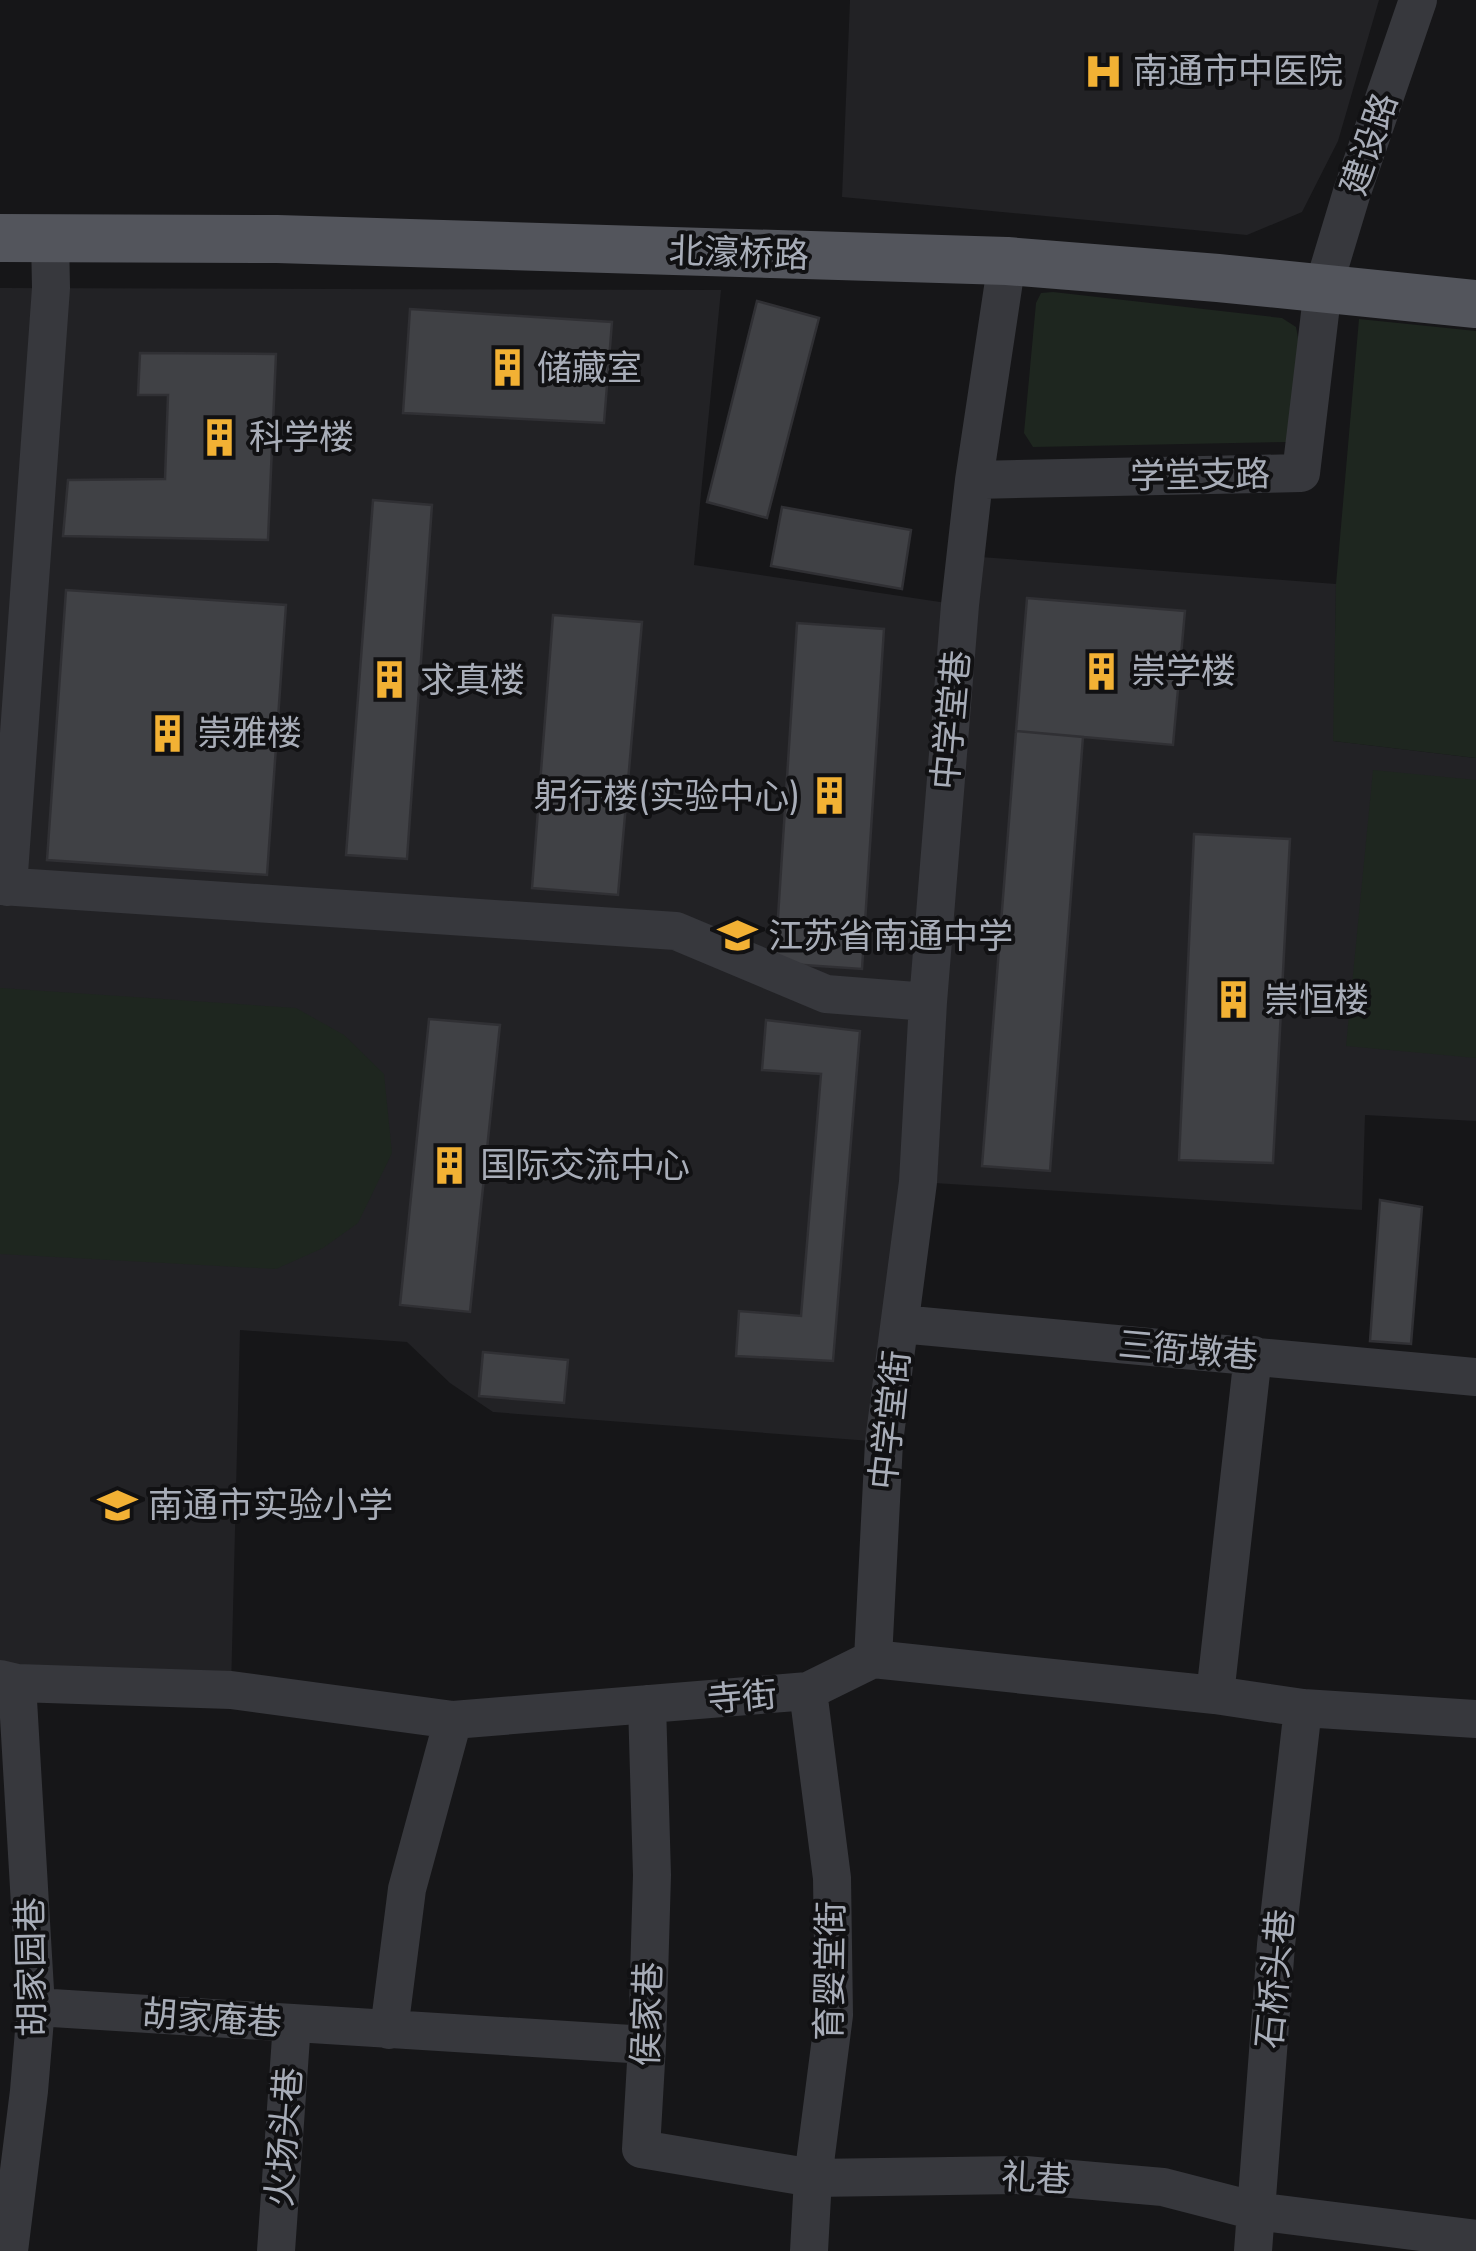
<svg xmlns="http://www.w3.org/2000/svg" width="1476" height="2251" font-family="Jost,'Noto Sans SC',sans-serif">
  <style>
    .built { fill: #222225 }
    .green { fill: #1e261f }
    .building { fill: #404145; stroke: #303034; stroke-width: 2.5 }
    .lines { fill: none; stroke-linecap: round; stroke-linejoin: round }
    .minor { stroke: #37383d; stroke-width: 38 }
    .major { stroke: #53555c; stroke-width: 48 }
    .labels { text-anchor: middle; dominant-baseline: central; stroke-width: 8; stroke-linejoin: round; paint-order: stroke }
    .poi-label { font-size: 35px; fill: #a8adb8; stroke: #111113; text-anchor: start }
    .street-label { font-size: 35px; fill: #a8adb8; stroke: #111113 }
  </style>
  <rect width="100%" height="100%" fill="#161618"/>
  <!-- built -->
  <path class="built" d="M850 0H1379L1338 141 1302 212 1247 235 842 197Z
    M0 288 721 290 694 565 960 605 967 556 1336 584 1334 741 1476 758V1121L1365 1115 1362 1210 918 1182 884 1442 493 1412 450 1383 407 1342 240 1330 231 1690 0 1679Z"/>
  <!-- green -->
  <path class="green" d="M1053 292 1282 318 1296 327 1299 343 1289 442 1033 447 1024 433 1036 303 1041 293Z
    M1359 319 1476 331V758L1333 741 1336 584Z
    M1373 770 1476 780V1058L1346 1046Z
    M0 988 296 1008 344 1035 384 1074 392 1153 358 1223 323 1248 276 1269 0 1254Z"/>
  <!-- building -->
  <path class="building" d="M757 301 819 318 767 518 707 502Z
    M410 309 612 322 604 423 403 413Z
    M140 353 276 354 268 540 63 536 68 480 165 479 168 395H138Z
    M373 500 432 505 407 859 346 855Z
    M782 507 911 530 902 589 771 566Z
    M66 590 286 605 267 875 47 860Z
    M1027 598 1185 611 1173 745 1016 731Z
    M553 615 642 622 618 895 532 888Z
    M797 623 884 629 862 969 775 963Z
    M1016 731 1083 737 1050 1171 982 1166Z
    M1194 834 1290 839 1273 1163 1179 1160Z
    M429 1019 500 1025 470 1312 400 1305Z
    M766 1020 860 1031 833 1361 736 1356 739 1311 801 1316 821 1074 762 1070Z
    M1380 1200 1422 1207 1411 1344 1370 1341Z
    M483 1352 568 1360 564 1403 479 1396Z"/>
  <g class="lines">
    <!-- minor -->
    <path class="minor" d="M974 480 1301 473 1323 288 1352 192 1418 0
      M0 886 676 931 826 994 928 1002
      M8 887 51 288 50 238
      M900 1324 1476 1377
      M873 1659 884 1442 918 1182 928 1002 960 605 974 480 1007 261
      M0 1679 17 1683 231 1690 453 1720 808 1691 873 1659 1215 1695 1303 1708 1476 1719
      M808 1691 832 1878 834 2015 813 2178 809 2251
      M1215 1695 1253 1355
      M647 1704 652 1875 647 2045 641 2149 813 2178 1025 2175 1163 2187 1256 2211 1476 2239
      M36 2007 647 2045
      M389 2030 407 1889 453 1720
      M9 2251 29 2091 36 2007 17 1683
      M276 2251 292 2023
      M1253 2251 1276 1945 1303 1708"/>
    <!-- major -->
    <path class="major" d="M0 238 277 239 1007 261 1218 278 1476 304"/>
  </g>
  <!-- icons -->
  <defs>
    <symbol id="hospital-bare" viewBox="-9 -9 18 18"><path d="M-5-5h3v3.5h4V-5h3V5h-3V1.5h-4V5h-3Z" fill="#f2b134" stroke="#111113" stroke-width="2.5" paint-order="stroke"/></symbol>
    <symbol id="building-bare" viewBox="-9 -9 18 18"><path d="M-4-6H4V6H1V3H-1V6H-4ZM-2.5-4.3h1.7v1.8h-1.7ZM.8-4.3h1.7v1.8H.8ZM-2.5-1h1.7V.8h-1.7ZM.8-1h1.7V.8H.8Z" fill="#f2b134" stroke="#111113" stroke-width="2.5" paint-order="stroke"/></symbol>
    <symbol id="school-bare" viewBox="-9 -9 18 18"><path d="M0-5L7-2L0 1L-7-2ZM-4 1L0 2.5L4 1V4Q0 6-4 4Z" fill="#f2b134" stroke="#111113" stroke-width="2.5" paint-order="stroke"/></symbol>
  </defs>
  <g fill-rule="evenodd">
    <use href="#hospital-bare" x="1076" y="44" width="55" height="55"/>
    <use href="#building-bare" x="480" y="340" width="55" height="55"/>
    <use href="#building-bare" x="192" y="410" width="55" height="55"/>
    <use href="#building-bare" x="1074" y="644" width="55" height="55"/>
    <use href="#building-bare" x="362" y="652" width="55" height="55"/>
    <use href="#building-bare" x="140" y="706" width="55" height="55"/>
    <use href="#building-bare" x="802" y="768" width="55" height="55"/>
    <use href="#school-bare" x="710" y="908" width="55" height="55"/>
    <use href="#building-bare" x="1206" y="972" width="55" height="55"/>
    <use href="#building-bare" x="422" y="1138" width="55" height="55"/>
    <use href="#school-bare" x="90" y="1478" width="55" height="55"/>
  </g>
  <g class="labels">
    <!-- poi labels -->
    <g class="poi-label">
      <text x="1133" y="71">南通市中医院</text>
      <text x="537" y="368">储藏室</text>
      <text x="249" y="437">科学楼</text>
      <text x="1131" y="671">崇学楼</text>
      <text x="420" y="680">求真楼</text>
      <text x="197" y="733">崇雅楼</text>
      <text x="800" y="796" text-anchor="end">躬行楼(实验中心)</text>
      <text x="768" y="936">江苏省南通中学</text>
      <text x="1264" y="1000">崇恒楼</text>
      <text x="480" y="1165">国际交流中心</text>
      <text x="148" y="1505">南通市实验小学</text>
    </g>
    <!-- street labels -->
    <g class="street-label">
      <text transform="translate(1369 144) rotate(-71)">建设路</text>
      <text transform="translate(739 253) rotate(2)">北濠桥路</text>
      <text transform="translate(1200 475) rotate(-1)">学堂支路</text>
      <text transform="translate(951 720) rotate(-85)">中学堂巷</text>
      <text transform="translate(1188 1350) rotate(5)">三衙墩巷</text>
      <text transform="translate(890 1420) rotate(-84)">中学堂街</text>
      <text transform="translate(742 1697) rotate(-5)">寺街</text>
      <text transform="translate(31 1967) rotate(-91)">胡家园巷</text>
      <text transform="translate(830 1971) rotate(-89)">育婴堂街</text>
      <text transform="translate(1275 1979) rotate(-85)">石桥头巷</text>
      <text transform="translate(647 2014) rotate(-88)">侯家巷</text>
      <text transform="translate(212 2018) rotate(4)">胡家庵巷</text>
      <text transform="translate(284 2137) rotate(-86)">火场头巷</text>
      <text transform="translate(1036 2178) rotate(3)">礼巷</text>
    </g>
  </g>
</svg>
